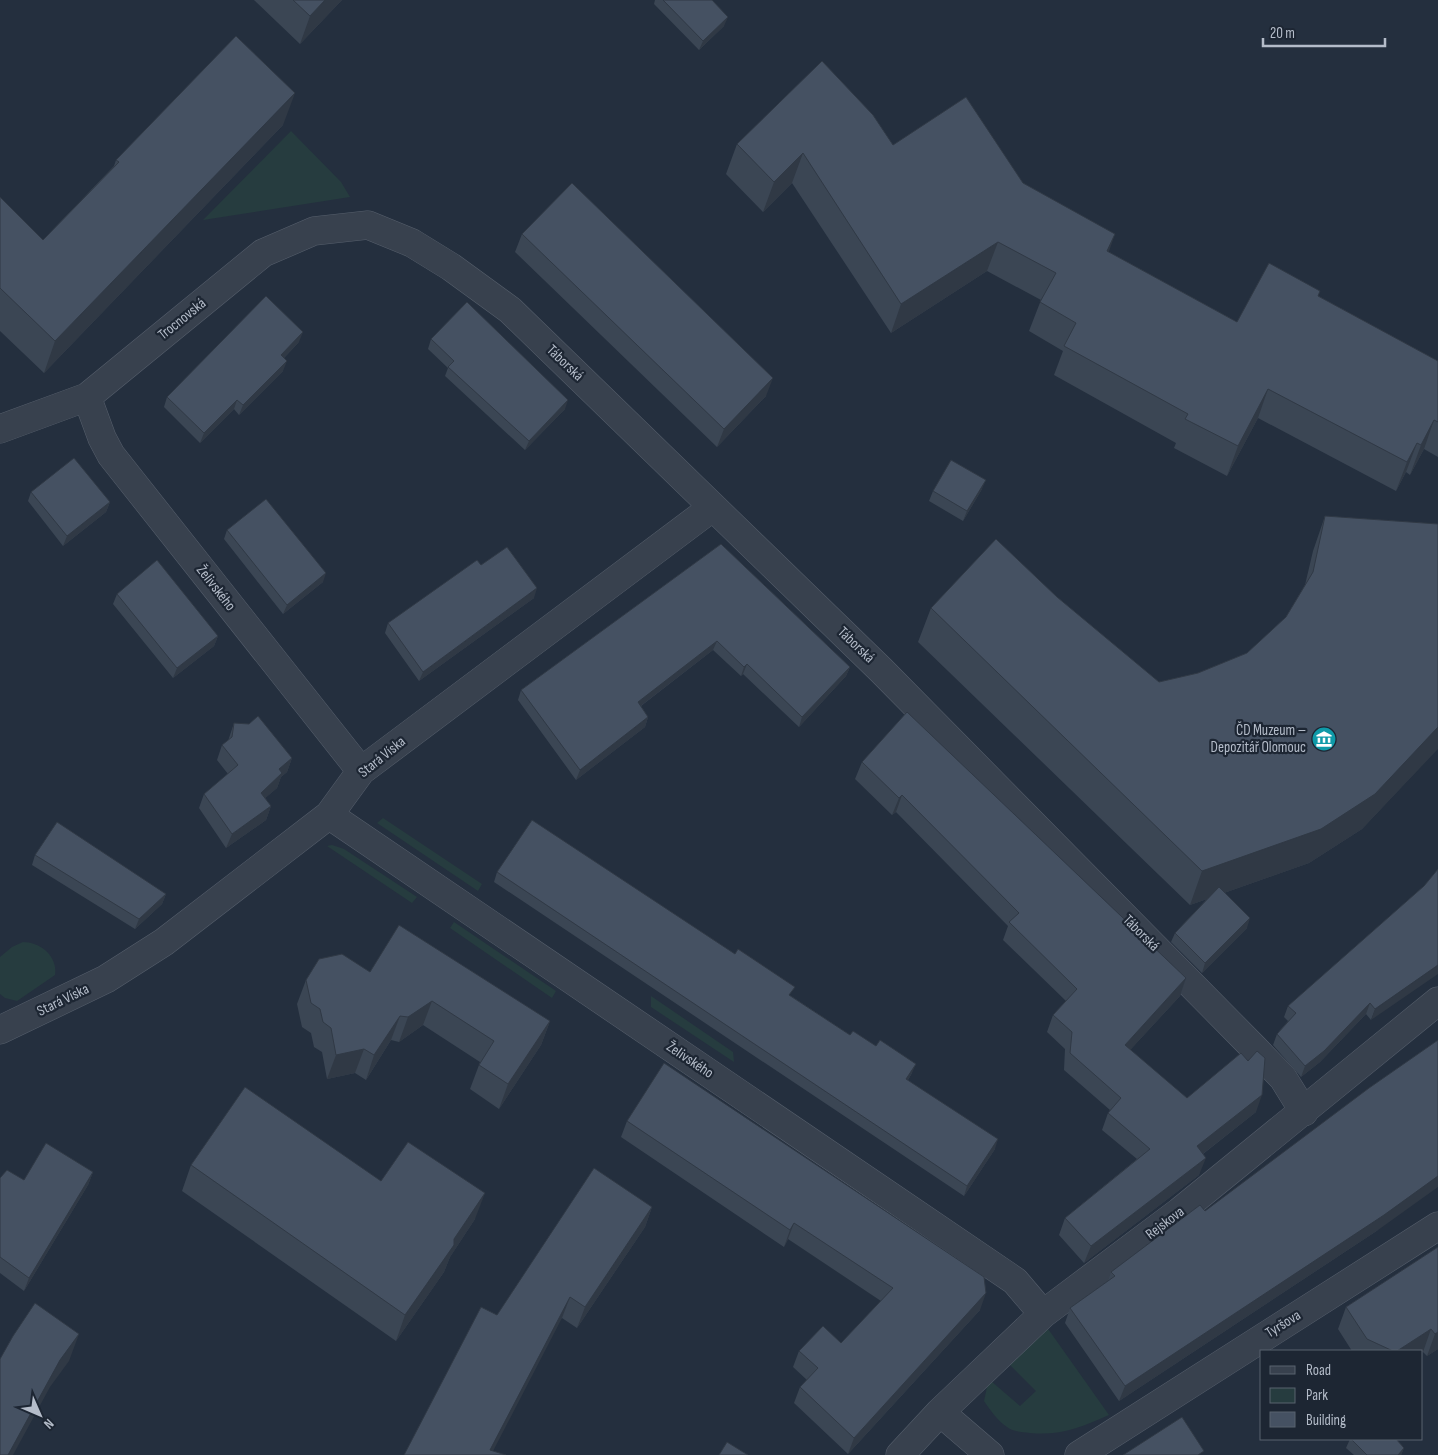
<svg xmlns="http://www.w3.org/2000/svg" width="1438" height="1455" font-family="'Sofia Sans Condensed',sans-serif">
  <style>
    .green { fill: #263c3f }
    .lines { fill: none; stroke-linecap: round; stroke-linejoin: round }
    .street-casing { stroke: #565f6c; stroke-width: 29 }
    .street { stroke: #38414e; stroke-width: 28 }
    .wall { fill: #3b4654 }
    .shaded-wall { fill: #303945 }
    .building { fill: #455162; stroke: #303945 }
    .labels { text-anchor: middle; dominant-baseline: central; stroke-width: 4.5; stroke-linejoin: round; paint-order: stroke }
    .street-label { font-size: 15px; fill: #b4bcc9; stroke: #1d2633 }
    .poi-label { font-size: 15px; fill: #b4bcc9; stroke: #1d2633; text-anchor: end }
  </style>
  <rect width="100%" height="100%" fill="#242f3e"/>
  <!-- green -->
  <path class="green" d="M291 131 341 182 350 197 203 220Z
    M383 818 482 884 478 891 377 823Z
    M332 845 344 849 417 897 412 903 327 846Z
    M454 922 556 991 552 998 450 928Z
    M23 942C40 942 58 956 55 975L17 1001 5 998 0 994V957L12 947Z
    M651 996 733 1052 734 1062 651 1007Z
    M1046 1326 1109 1415C1082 1427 1060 1436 1030 1433 1022 1432 1014 1432 1007 1427 998 1421 990 1410 984 1401L987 1387 991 1381 1020 1406 1036 1391 1007 1362Z"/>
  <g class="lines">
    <defs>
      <path id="street" d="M87 397 102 438 111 455 361 771
        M0 429 87 397 263 253 314 231 368 225 412 243 451 267 510 310 881 670 1255 1049 1283 1078 1304 1112
        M329 815 1015 1281 1043 1314
        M0 1030 106 979 164 942 329 815 361 771 713 507
        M940 1412 990 1455
        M900 1455 940 1412 1043 1314 1179 1212 1438 1001
        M1079 1455 1438 1226"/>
    </defs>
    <!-- street casing -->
    <use href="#street" class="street-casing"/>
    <!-- street -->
    <use href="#street" class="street"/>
  </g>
  <!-- wall -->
  <path class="wall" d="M254 0H342L300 44Z
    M655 0H712L724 26 699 50 654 4Z
    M283 125 44 373 0 331V197L43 240 114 166 116 160Z
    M737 144 893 145 1023 183 1109 252 1237 322 1318 296 1438 361V457L1424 449 1410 475 1406 472 1396 491 1258 418 1227 476 1174 448 1176 443 1054 375 1063 351 1029 331 1041 300 987 271 891 333 792 183 763 212 726 174Z
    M522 234 766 396 717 447 515 252Z
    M431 339 565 409 525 450 445 376 448 368 428 349Z
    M299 342 284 358 283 371 239 415 234 409 200 443 164 407 167 397Z
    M982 489 963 521 929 501 933 491Z
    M31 492 110 502 106 512 63 546 28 501Z
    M1325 516 1438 524V748L1362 829 1309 863 1224 893 1247 928 1202 973 1171 942 1175 933 1207 899 1190 905 918 642 931 608 1057 597 1159 682 1198 673 1247 653 1286 617 1305 585 1313 551Z
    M227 530 323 582 283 614 224 539Z
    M721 544 850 667 846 676 799 727 743 674 741 676 713 650 641 706 648 717 645 727 576 780 518 700 521 690Z
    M481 565 534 598 419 681 385 633 388 623Z
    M117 594 218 636 214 646 173 678 113 604Z
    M234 723 292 758 287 772 281 777 277 788 265 798 271 806 266 820 226 848 199 808 204 794 228 774 217 760 222 745 228 741Z
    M862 762 1186 978 1180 996 1130 1050 1187 1098 1256 1112 1203 1154 1199 1175 1084 1263 1059 1235 1065 1218 1137 1159 1102 1130 1108 1113 1110 1110 1064 1070 1065 1049 1047 1032 1053 1015 1066 1001 1003 940 1008 926 896 812 892 815 855 779Z
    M35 855 166 894 162 904 135 929 32 865Z
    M497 872 791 996 850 1035 912 1073 908 1080 995 1149 964 1196 494 882Z
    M1424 886 1371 1020 1366 1014 1320 1062 1301 1077 1273 1045 1277 1034 1288 1021 1284 1017 1288 1006Z
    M370 972 550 1021 541 1045 499 1109 470 1089 479 1065 480 1062 423 1025 399 1042 391 1040 366 1080 355 1073 327 1079 322 1052 314 1047 311 1033 302 1027 297 1004 306 980Z
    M627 1121 980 1310 848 1454 794 1403 800 1387 807 1380 793 1367 799 1351 841 1343 881 1301 788 1239 784 1247 621 1137Z
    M191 1165 381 1181 475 1219 450 1257 444 1272 396 1341 182 1191Z
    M93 1172 88 1185 24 1291 0 1273V1178L24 1180Z
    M652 1207 645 1227 577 1328 562 1318 404 1455 497 1315Z
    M1378 1230 1119 1401 1065 1323 1070 1308 1108 1281 1111 1272Z
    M1438 1247V1349L1427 1356 1423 1352H1422V1351H1352L1338 1329 1346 1307Z
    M1350 1439H1396L1404 1448 1401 1455H1354L1346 1448Z"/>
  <!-- shaded-wall -->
  <path class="shaded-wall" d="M325 0H342L300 44 310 16Z
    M728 17 724 26 699 50 703 41Z
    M295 93 283 125 44 373 55 341Z
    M803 153 792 183 763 212 774 182Z
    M1115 234 1105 263 1107 251Z
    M998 242 987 271 891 333 901 304Z
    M303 332 299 342 277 365 281 355Z
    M287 361 283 371 239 415 243 405Z
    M773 378 766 396 717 447 724 429Z
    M1268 389 1258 418 1227 476 1238 446Z
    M237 400 234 409 200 443 204 433Z
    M568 400 565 409 525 450 529 441Z
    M1434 420 1424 449 1410 475 1421 445Z
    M1417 443 1406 472 1396 491 1407 462Z
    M986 480 982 489 963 521 967 511Z
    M110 502 106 512 63 546 67 536Z
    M326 573 323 582 283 614 287 605Z
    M537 588 534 598 419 681 423 672Z
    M218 636 214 646 173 678 177 668Z
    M717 641 713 650 634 711 638 702Z
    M747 664 743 674 741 676 744 667Z
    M850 667 846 676 799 727 802 717Z
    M648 717 645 727 576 780 580 770Z
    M1438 727V749L1362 829 1309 863 1190 905 1202 871Z
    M292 758 287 772 281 777 277 788 255 807 261 793 279 769Z
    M902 795 896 812 892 815 899 798Z
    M271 806 266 820 226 848 232 834Z
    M166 894 162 904 135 929 139 919Z
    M1250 918 1247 928 1202 973 1205 963Z
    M1438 965V974L1371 1020 1375 1009Z
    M1186 978 1180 996 1119 1062 1125 1045Z
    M432 1001 423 1025 399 1042 408 1017Z
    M1370 1003 1366 1014 1320 1062 1301 1077 1305 1066Z
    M400 1016 391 1040 366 1080 374 1055Z
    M550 1021 541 1045 499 1109 508 1084Z
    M364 1049 355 1073 327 1079 336 1055Z
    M916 1064 912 1073 903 1088 906 1079Z
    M1262 1095 1256 1112 1191 1163 1197 1146Z
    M998 1139 995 1149 964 1196 967 1186Z
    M1206 1158 1199 1175 1084 1263 1091 1246Z
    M93 1172 88 1185 24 1291 29 1278Z
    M1438 1176V1187L1378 1230 1119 1401 1125 1386Z
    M485 1193 475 1219 450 1257 444 1272 396 1341 405 1315 454 1239Z
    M652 1207 645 1227 577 1328 585 1307Z
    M794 1223 788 1239 784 1247 790 1230Z
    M986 1293 980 1310 848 1454 854 1438Z
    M570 1297 562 1318 491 1455 490 1450Z
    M1431 1329 1423 1352H1422V1351H1397Z
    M1438 1332V1349L1427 1356 1435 1334Z
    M79 1334 69 1361 50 1387 13 1455H8L60 1360Z
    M1404 1448 1401 1455H1398Z"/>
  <!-- building -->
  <path class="building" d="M293 0H325L310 16Z
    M663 0H712L728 17 703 41Z
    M236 36 295 93 55 341 0 288V197L43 240 119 162 116 160Z
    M822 61 873 115 893 145 966 97 1023 183 1115 234 1107 251 1237 322 1269 263 1320 291 1318 296 1438 361V422L1434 420 1421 445 1417 443 1407 462 1268 389 1238 446 1185 419 1188 414 1064 346 1076 323 1040 302 1056 273 998 242 901 304 803 153 774 182 737 144Z
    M572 183 773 378 724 429 522 234Z
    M266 296 303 332 281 355 287 361 243 405 237 400 204 433 167 397Z
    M467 302 568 400 529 441 448 367 454 361 431 339Z
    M74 458 110 502 67 536 31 492Z
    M951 460 986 480 967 511 933 491Z
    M266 499 326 573 287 605 227 530Z
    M1325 516 1438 524V727L1375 794 1321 829 1202 871 931 608 996 539 1057 597 1159 682 1198 673 1247 653 1286 617 1313 572Z
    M721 544 850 667 802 717 747 664 744 667 717 641 638 702 648 717 580 770 521 690Z
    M507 547 537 588 423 672 388 623 477 560 481 565Z
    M157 560 218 636 177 668 117 594Z
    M907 712 1186 978 1125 1045 1187 1098 1241 1053 1248 1061 1257 1051 1265 1058 1262 1095 1197 1146 1206 1158 1091 1246 1065 1218 1150 1149 1108 1113 1121 1098 1070 1053 1072 1032 1053 1015 1077 989 1009 922 1019 913 902 795 899 798 862 762Z
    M258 716 292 758 279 769 282 773 261 793 271 806 232 834 204 794 238 765 222 745 232 737 234 723 249 724Z
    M532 820 735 954 738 949 795 987 789 995 850 1035 853 1031 876 1046 880 1040 916 1064 906 1079 998 1139 967 1186 497 872Z
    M57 822 166 894 139 919 35 855Z
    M1438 869V965L1375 1009 1370 1003 1324 1051 1305 1066 1277 1034 1296 1013 1288 1006 1424 886Z
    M1219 887 1250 918 1205 963 1175 933Z
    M399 925 550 1021 508 1084 479 1065 494 1041 432 1001 408 1017 400 1016 374 1055 364 1049 336 1055 331 1028 323 1022 320 1009 311 1003 306 980 319 959 342 954 370 972Z
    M1438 1040V1176L1384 1215 1125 1386 1070 1308 1115 1276 1111 1272 1200 1205 1205 1211 1369 1088Z
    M664 1063 984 1277 986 1293 854 1438 800 1387 818 1368 799 1351 823 1326 841 1343 893 1288 794 1223 790 1230 627 1121Z
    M245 1087 381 1181 408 1142 485 1193 454 1239V1245L405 1315 191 1165Z
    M46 1143 93 1172 29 1278 0 1257V1178L7 1170 24 1180Z
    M594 1168 652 1207 585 1307 570 1297 490 1450 506 1455H404L481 1307 497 1315Z
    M1438 1247V1332L1435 1334 1431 1329 1397 1351H1393L1367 1339 1346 1307Z
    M35 1303 79 1334 60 1360 8 1455H0V1359L13 1336Z
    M1182 1417 1204 1451 1198 1455H1123Z
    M1351 1439H1396L1404 1448 1398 1455H1367Z
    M727 1442 748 1455H719Z"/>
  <!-- icons -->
  <defs>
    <symbol id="museum-disc" viewBox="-11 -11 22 22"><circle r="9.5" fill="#0f9aa8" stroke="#1d2633"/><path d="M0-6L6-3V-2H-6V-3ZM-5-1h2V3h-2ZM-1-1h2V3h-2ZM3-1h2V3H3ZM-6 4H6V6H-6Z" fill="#fff"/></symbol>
  </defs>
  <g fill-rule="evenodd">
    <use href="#museum-disc" x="1310" y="725" width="28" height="28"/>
  </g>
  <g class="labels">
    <!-- street labels -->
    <g class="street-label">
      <text transform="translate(182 319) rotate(-39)">Trocnovská</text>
      <text transform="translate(565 363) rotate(44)">Táborská</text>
      <text transform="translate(216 588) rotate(52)">Želivského</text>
      <text transform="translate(856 645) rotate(44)">Táborská</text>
      <text transform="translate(382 757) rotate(-39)">Stará Víska</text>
      <text transform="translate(1141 933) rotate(45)">Táborská</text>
      <text transform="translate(63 1000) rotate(-26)">Stará Víska</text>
      <text transform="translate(690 1060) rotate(34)">Želivského</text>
      <text transform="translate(1165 1223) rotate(-37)">Rejskova</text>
      <text transform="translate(1283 1324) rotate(-32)">Tyršova</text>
    </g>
    <!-- poi labels -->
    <g class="poi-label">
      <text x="1306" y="730">ČD Muzeum –<tspan x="1306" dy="17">Depozitář Olomouc</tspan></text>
    </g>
  </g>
  <!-- legend -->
  <rect x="1260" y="1350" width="162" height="90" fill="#1d2633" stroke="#59626f"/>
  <rect x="1270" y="1366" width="25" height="8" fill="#38414e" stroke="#59626f"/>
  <text x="1306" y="1375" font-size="15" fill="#b4bcc9">Road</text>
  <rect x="1270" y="1388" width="25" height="15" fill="#263c3f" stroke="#59626f"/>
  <text x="1306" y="1400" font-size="15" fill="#b4bcc9">Park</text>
  <rect x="1270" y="1412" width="25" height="15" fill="#455162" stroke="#59626f"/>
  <text x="1306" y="1425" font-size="15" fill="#b4bcc9">Building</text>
  <!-- north arrow -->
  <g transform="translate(40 1415) rotate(135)" stroke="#1d2633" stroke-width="4" paint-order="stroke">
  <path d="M0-4L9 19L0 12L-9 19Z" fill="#b4bcc9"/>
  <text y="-8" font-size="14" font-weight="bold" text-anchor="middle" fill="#b4bcc9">N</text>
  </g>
  <!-- scale -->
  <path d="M1263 38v8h122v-8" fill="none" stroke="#b4bcc9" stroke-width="2.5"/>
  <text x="1270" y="38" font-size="15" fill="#b4bcc9" stroke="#1d2633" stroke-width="4" paint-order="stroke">20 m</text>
</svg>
